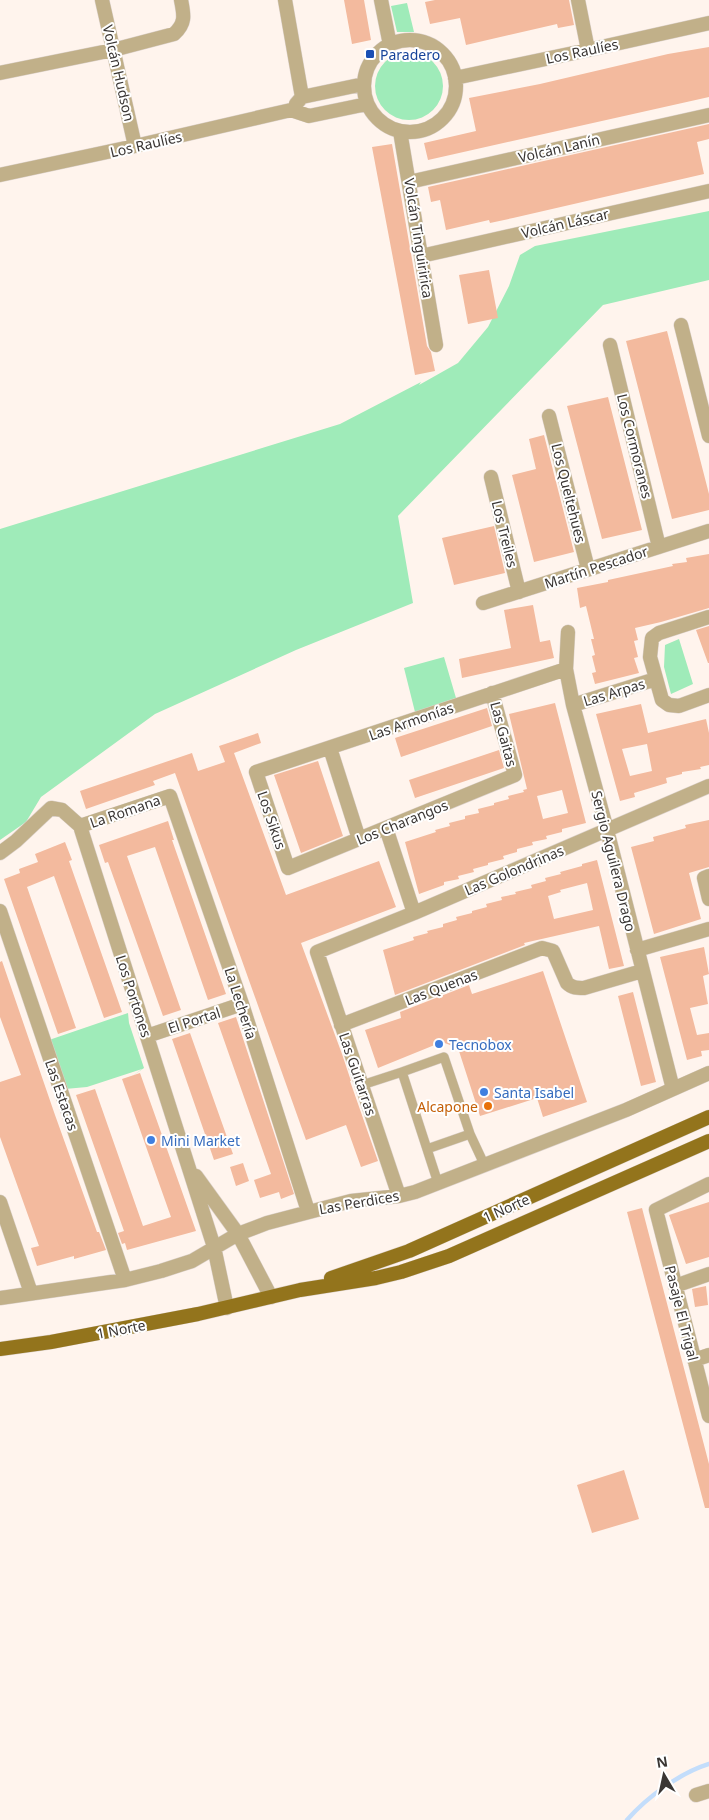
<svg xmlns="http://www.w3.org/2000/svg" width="709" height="1820" font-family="'Noto Sans',sans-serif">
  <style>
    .green { fill: #9febb9 }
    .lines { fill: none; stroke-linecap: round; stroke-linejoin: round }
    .stream { stroke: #c3ddfb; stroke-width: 4.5 }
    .building { fill: #f3ba9e; fill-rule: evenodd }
    .service-casing { stroke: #dcd2cc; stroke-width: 10 }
    .minor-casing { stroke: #dcd2cc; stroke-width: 15 }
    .primary-casing { stroke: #dcd2cc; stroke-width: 15 }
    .service { stroke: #c1b089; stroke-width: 9 }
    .minor { stroke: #c1b089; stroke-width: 14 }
    .primary { stroke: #93741c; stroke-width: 14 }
    .transit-dot { fill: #1a4fb4; stroke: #fff; stroke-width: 2 }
    .shop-dot { fill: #3f7fe0; stroke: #fff; stroke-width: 2 }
    .food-dot { fill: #e8710a; stroke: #fff; stroke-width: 2 }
    .labels { text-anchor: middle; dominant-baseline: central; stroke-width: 4; stroke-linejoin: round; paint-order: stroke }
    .street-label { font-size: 14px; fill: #3a3634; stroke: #fff }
    .transit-label { font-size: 14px; fill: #164399; stroke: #fff; text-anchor: start }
    .shop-label { font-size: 14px; fill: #366cbe; stroke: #fff; text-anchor: start }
    .food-label { font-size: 14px; fill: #c56008; stroke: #fff; text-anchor: end }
  </style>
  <rect width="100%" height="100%" fill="#fff4ed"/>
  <!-- green -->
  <path class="green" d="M407 3 414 32H397L391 6Z
    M375 86a34 34 0 1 1 68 0a34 34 0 1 1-68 0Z
    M709 211V280L603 305 398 516 413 603 296 650 155 714 41 797 26 822 0 840V529L340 424 421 382 419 385 458 363 488 327 509 286 520 255 535 246Z
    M679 639 693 684 671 694 664 667 665 645Z
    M444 657 456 698 415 712 404 668Z
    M128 1013 129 1023 144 1068 131 1077 142 1069 87 1087 65 1089 49 1040Z"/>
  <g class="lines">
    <!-- stream -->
    <path class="stream" d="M627 1820C647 1797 680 1773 709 1764"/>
  </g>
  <!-- building -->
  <path class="building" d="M344 0H364L371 40 352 44Z
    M435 0H569L574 25 558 28 557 24 466 45 460 18 430 24 425 2Z
    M709 47V97L428 160 424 143 476 131 469 98 540 84 668 54Z
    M709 124V139L697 142 704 174 513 218 490 223 489 220 446 230 440 200 431 202 428 187Z
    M392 144 427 346 431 352 435 371 415 375 372 147Z
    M489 270 498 318 468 324 459 275Z
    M667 331 709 494V510L672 519 626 341Z
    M608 397 642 530 602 539 567 406Z
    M544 435 574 552 534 562 512 475 536 469 529 439Z
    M494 526 505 573 454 585 442 538Z
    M709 554V608L661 622 635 628 638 640 634 641 638 657 634 658 639 673 595 684 592 673 596 672 592 656 595 655 591 639H594L586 606 580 608 577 588 608 582V580L673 566 672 564 687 562 686 558Z
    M533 605 540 642 550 640 554 658 462 678 459 659 511 648 504 610Z
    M709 626V663H708L696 630Z
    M555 703 586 823 562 829V832L546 836 547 839 532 842 533 845 517 849V852L503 856 504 859 488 863V865L473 869 474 872 458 876 459 879 444 882V885L419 894 405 842 436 832 435 830 450 826 449 823 465 819V816L479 813 478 809 494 805V803L509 799 508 796 524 792 523 790 527 789 509 714ZM562 790 568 813 543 819 537 796Z
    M641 704 648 733 706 719 709 733V765L700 767 701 769 682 772V774L666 778 667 783 634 793 635 797 620 801 596 714ZM647 744 652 771 630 776 622 749Z
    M487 708 492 726 401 757 395 738Z
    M258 733 261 743 234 753 286 895 379 861 396 907 301 943 342 1054 351 1081H350L378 1161 361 1167 346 1125 306 1140 175 773 153 781 155 785 86 809 80 791 192 753 198 771 225 762 219 746Z
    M499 750 504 768 415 798 409 780Z
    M318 761 343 836 301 853 274 775Z
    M709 820V867L689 873 701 919 654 934 631 847 654 841 653 837 686 828 685 825Z
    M168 821 174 840H172L226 994 208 1000 155 847 127 856 181 1010 163 1016 108 862 105 863 99 845Z
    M65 842 72 860 69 861 122 1012 104 1018 54 876 27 887 76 1028 58 1034 4 879 20 873 19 869 38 862 35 854Z
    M597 860 624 966 609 969 599 926 524 943 525 945 395 995 383 950 414 940 413 937 428 933 427 931 443 927V924L457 920 456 917 472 913V911L487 907 486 904 502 900 501 897 516 894 515 892 532 888 531 885 546 881 545 878 561 874 560 872 582 866V864ZM587 883 593 910 554 919 548 896 561 892 560 890Z
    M704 947 709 974 703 976 708 1004 690 1008 697 1035 709 1033V1050L701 1051 702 1056 687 1060 660 957Z
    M2 961 55 1115 97 1232H99L106 1250 74 1259V1256L37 1266 31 1248 39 1246 0 1137V1082L21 1075 0 1017V962Z
    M543 971 587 1102 543 1117 537 1098 480 1116 458 1048 442 1042 378 1068 365 1030 401 1018 400 1012 469 985 472 994Z
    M633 992 656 1082 641 1086 618 996Z
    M236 1017 294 1194 281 1199 279 1192 260 1198 254 1180 271 1174 218 1023Z
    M190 1033 233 1154 214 1160 172 1039Z
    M140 1073 196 1231 127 1250 125 1243 122 1244 118 1233 124 1231 76 1095 95 1089 143 1226 171 1217 122 1079Z
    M243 1163 249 1181 236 1186 230 1167Z
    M709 1202V1257L686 1264 669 1215Z
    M642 1208 709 1464V1508H705L627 1212Z
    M706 1286 708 1305 695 1307 692 1289Z
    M624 1470 639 1519 592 1533 577 1485Z"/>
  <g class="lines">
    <defs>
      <path id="service" d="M362 1085 402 1072
        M427 1149 470 1134
        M438 1183 402 1072 444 1057 470 1134 484 1164"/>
      <path id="minor" d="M102 0 135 146
        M285 0 302 97
        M381 0 390 45
        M578 0 588 50
        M364 86a46 46 0 1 1 92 0a46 46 0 1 1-92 0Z
        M0 73 113 50 174 34C186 23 184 15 181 0
        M455 78 588 50 709 23
        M296 104 302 97 364 84
        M400 131 436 345
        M0 175 135 146 291 110 309 116 367 104
        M409 182 709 115
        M421 256 709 191
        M681 325 709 436
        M610 345 659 547
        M549 416 588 569
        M491 477 519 592
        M483 603 709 531
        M709 617 659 633 652 638 650 657 662 700 669 705 679 706 709 695
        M568 632 566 669 573 705 607 830 673 1089
        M492 693 515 775 288 868 256 772C359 738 462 703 566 669
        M573 705 656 679
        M330 748 359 839
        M80 826 170 796 242 1004 308 1211
        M80 826 214 1247 227 1308
        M386 828 414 913
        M0 853 16 841 51 808 62 810 80 826
        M709 876 704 878 709 899
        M0 911 125 1280
        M637 950 709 929
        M341 1025 542 948 553 951 567 983C572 988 577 988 584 988L642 971
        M147 1036 242 1004
        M196 1176 238 1234 271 1297
        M709 1184 656 1210 709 1416
        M399 1196 317 952 414 913 709 786
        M0 1202 31 1293
        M675 1286 709 1274
        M0 1298 125 1280 161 1271 192 1261 238 1234 267 1223 351 1201 399 1196 415 1192 626 1110 709 1073
        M694 1360 709 1355
        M696 1795 709 1791"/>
      <path id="primary" d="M331 1278 409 1251 709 1117
        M0 1349 51 1342 198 1314 300 1290 376 1278 401 1272 449 1256 709 1141"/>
    </defs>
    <!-- service casing -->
    <use href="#service" class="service-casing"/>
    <!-- minor casing -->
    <use href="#minor" class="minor-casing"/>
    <!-- primary casing -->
    <use href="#primary" class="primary-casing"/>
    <!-- service -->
    <use href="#service" class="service"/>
    <!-- minor -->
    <use href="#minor" class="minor"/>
    <!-- primary -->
    <use href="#primary" class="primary"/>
  </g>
  <!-- markers -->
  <rect class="transit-dot" x="365" y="49" width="10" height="10" rx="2.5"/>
  <g class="shop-dot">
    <circle cx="439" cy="1044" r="5"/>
    <circle cx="484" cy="1092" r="5"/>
    <circle cx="151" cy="1140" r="5"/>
  </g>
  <circle class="food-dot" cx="488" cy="1106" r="5"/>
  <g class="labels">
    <!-- street labels -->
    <g class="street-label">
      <text transform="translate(582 51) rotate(-12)">Los Raulíes</text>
      <text transform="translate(119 73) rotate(77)">Volcán Hudson</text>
      <text transform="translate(146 144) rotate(-13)">Los Raulíes</text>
      <text transform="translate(559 148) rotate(-13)">Volcán Lanín</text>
      <text transform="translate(565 223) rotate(-13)">Volcán Láscar</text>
      <text transform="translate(419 238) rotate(81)">Volcán Tinguiririca</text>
      <text transform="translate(635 446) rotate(76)">Los Cormoranes</text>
      <text transform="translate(569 493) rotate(76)">Los Queltehues</text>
      <text transform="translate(505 534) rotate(76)">Los Treiles</text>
      <text transform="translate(596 567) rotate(-18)">Martín Pescador</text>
      <text transform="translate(614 692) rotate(-17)">Las Arpas</text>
      <text transform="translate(411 721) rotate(-19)">Las Armonías</text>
      <text transform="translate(504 734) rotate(75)">Las Gaitas</text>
      <text transform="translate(125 811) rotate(-19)">La Romana</text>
      <text transform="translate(272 820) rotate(71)">Los Sikus</text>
      <text transform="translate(402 822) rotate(-22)">Los Charangos</text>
      <text transform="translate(614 861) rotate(76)">Sergio Aguilera Drago</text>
      <text transform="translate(514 870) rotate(-23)">Las Golondrinas</text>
      <text transform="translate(441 987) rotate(-21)">Las Quenas</text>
      <text transform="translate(134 996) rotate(72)">Los Portones</text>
      <text transform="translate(241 1003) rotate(72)">La Lechería</text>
      <text transform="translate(194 1020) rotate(-18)">El Portal</text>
      <text transform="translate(358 1074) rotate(71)">Las Guitarras</text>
      <text transform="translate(62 1095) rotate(71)">Las Estacas</text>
      <text transform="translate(359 1202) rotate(-10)">Las Perdices</text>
      <text transform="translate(506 1208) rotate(-24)">1 Norte</text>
      <text transform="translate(682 1313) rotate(76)">Pasaje El Trigal</text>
      <text transform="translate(121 1329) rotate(-11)">1 Norte</text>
    </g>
    <!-- transit labels -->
    <g class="transit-label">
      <text x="380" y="54">Paradero</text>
    </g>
    <!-- shop labels -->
    <g class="shop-label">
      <text x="449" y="1044">Tecnobox</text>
      <text x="494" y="1092">Santa Isabel</text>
      <text x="161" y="1140">Mini Market</text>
    </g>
    <!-- food labels -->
    <g class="food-label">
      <text x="478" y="1106">Alcapone</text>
    </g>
  </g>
  <!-- north arrow -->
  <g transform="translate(664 1775) rotate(351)" stroke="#ffffff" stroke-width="4" paint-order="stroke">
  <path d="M0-4L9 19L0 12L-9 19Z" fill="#3a3634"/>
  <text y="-8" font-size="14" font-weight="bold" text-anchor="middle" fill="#3a3634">N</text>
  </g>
</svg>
